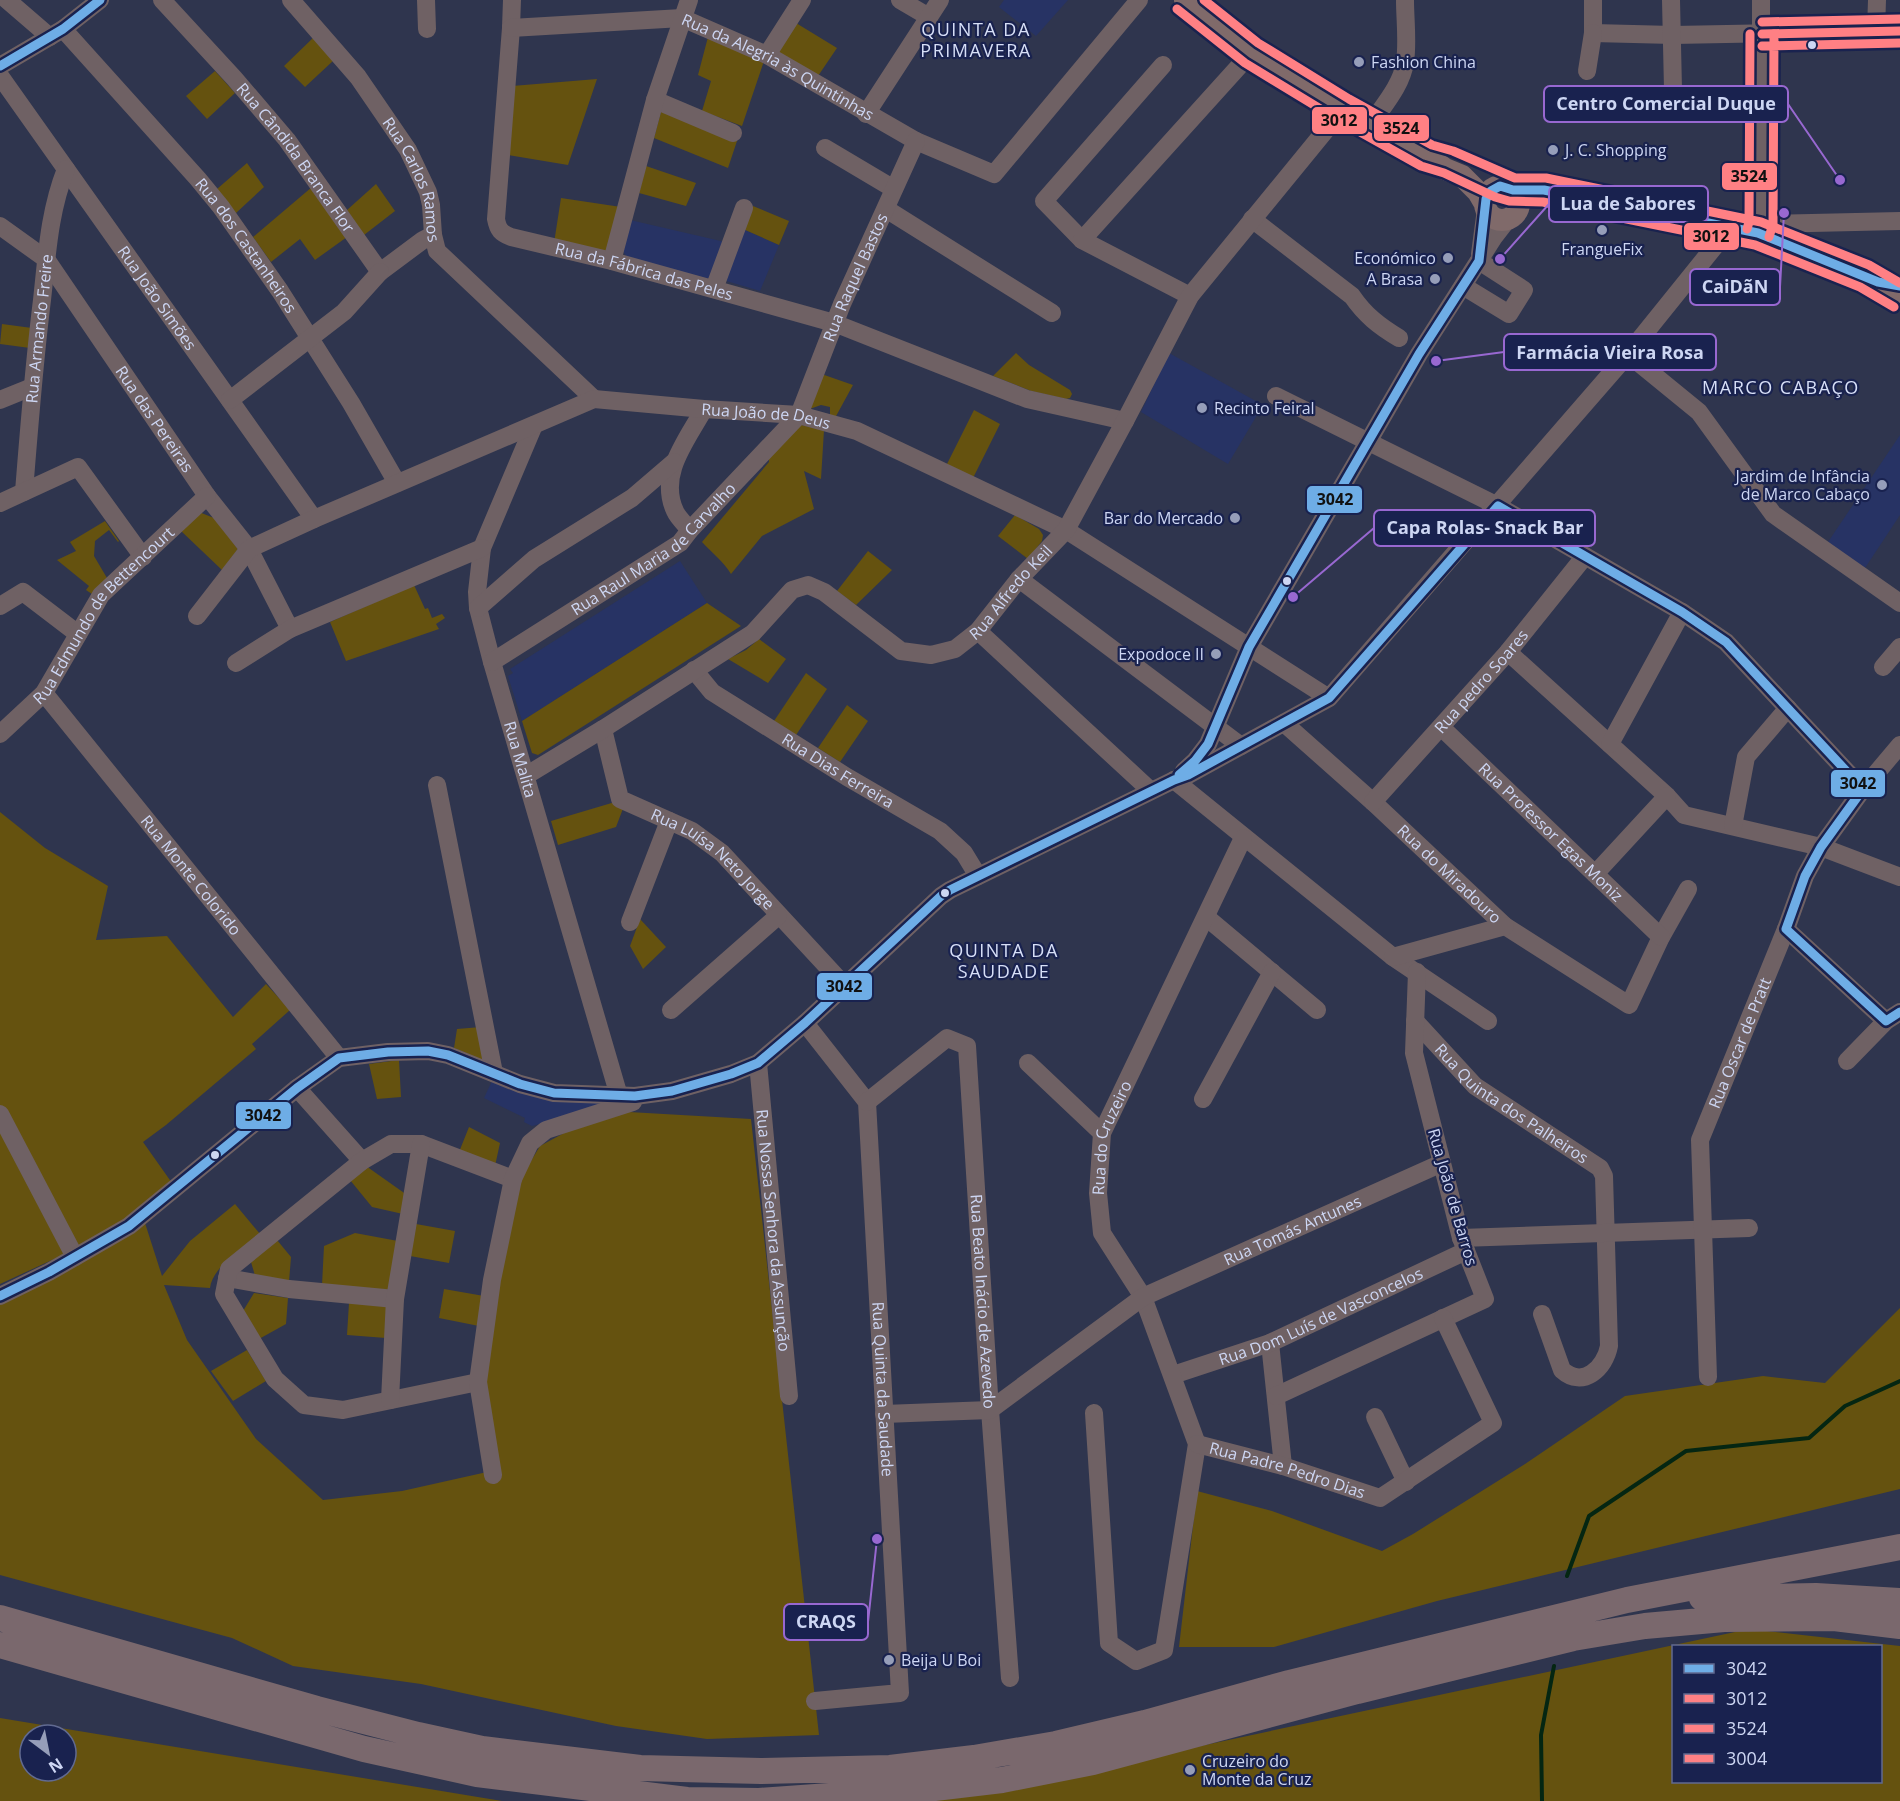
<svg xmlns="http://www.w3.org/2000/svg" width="1900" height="1801" font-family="'Open Sans',sans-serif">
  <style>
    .built { fill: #273364 }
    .green { fill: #65520f; fill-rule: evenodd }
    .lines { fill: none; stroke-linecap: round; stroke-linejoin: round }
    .stream { stroke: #042612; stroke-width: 4 }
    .minor { stroke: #6f6164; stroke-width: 18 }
    .major { stroke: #806a6a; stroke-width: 22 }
    .highway { stroke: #7a686d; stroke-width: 26 }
    .bus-1-casing { stroke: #19224f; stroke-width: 14 }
    .bus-2-casing { stroke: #19224f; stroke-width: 14 }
    .bus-3-casing { stroke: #19224f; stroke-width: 14 }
    .bus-4-casing { stroke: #19224f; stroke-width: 14 }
    .bus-1 { stroke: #6eade6; stroke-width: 9 }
    .bus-2 { stroke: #ff8084; stroke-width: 9 }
    .bus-3 { stroke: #ff8084; stroke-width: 9 }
    .bus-4 { stroke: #ff8084; stroke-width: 9 }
    .bus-dot { fill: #cdd6f3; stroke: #19224f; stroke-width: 2 }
    .poi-dot { fill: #969eb9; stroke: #19224f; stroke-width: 2 }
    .labels { text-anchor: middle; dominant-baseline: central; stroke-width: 4.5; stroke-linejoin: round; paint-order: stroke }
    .poi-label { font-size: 16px; fill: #cdd6f3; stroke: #19224f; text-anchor: start }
    .street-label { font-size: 16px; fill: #cdd6f3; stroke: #19224f }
    .neighbourhood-label { font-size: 18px; letter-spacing: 1.5px; fill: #d7dff7; stroke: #19224f }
    .leader { fill: none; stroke: #9868d1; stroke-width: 2 }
    .callout-dot { fill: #9868d1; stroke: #19224f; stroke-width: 2 }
    .callout { fill: #19224f; stroke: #9868d1; stroke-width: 2 }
    .callout-label { font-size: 18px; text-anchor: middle; font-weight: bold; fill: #cdd6f3 }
    .line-badge { stroke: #19224f; stroke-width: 2 }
    .pale-badge-label { font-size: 16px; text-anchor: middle; font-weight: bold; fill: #111 }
  </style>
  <rect width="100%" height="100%" fill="#2f354e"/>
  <!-- built -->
  <path class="built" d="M1004 0H1068L1036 36 999 7Z
    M630 220 725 242 710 279 629 259 624 253V249Z
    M743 229 779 245 760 291 723 280Z
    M1169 353 1263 405 1228 464 1141 412Z
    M1900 435V515L1865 568 1828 542Z
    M680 561 707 603 522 721 508 676 513 673 510 669Z
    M492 1081 616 1101 603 1107 532 1126 524 1122 525 1118 484 1098Z"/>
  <!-- green -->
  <path class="green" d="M796 23 837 48 818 76 777 52Z
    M314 37 334 60 305 87 284 66Z
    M708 37 764 61 742 126 702 111 711 81 698 75Z
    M215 71 235 93 207 119 186 96Z
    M597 79 568 165 508 155 512 86Z
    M662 108 738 138 728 168 654 138Z
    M247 163 264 187 236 213 217 189Z
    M646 166 696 183 686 206 639 193Z
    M376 184 395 211 364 235 347 210Z
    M312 187 347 237 315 260 300 239 271 262 253 237Z
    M561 198 621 207 606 251 554 243Z
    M753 206 789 221 779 245 743 229Z
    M2 324 32 328 30 348 0 344Z
    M1016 353 1029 365 1070 390 1072 394 1070 398 1066 399 1031 391 993 376Z
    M810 370 853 385 835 418 830 417V407L821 405 807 410Z
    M974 410 1000 424 972 480 946 466Z
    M797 424 824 430 821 479 804 471 814 509 762 536 731 574C723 561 712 553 702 542L769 462V450Z
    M199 512 214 518 238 549 222 570 180 530Z
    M1015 515 1039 529 1043 535 1042 541 1028 559 998 536Z
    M105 521 119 541 118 542 109 530 95 541 94 556 107 578 95 596 86 590 89 586 57 560 76 551 70 542Z
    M868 551 892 570 856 605 837 591Z
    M414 585 425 609 428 608 432 618 442 614 445 618 436 624 439 629 346 661 330 622Z
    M707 603 741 626 538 755 532 753 522 721Z
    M759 639 786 659 768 683 728 659 746 650Z
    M806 673 827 689 796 735 774 721Z
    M847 705 868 721 840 762 818 748Z
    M615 802 624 806 616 827 558 845 551 821Z
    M0 812 45 848 108 886 96 940 167 936 233 1017 266 984 290 1010 252 1044 256 1049 166 1125 143 1142 172 1183 126 1218 78 1248 0 1284Z
    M640 919 666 947 643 969 630 946Z
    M481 1027 483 1060 454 1048 457 1029Z
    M399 1060 401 1097 377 1099 369 1064Z
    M629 1112 751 1119 819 1735 707 1739 616 1726 421 1684 293 1666 232 1638 0 1575V1300L145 1223 162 1276 190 1241 235 1204 260 1234C245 1246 212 1267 210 1288L164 1285 187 1340 256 1439 323 1500 402 1491 496 1470 481 1386 511 1211 523 1174 540 1146 579 1125Z
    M469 1127 500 1143 495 1166 459 1152Z
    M366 1166 407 1195 403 1214 372 1207 350 1180Z
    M416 1224 455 1231 449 1263 410 1256Z
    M355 1233 398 1241 388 1289 386 1291 322 1285 324 1246Z
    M277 1240 291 1257 289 1282 256 1279 251 1262Z
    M444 1289 484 1296 479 1326 439 1318Z
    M254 1293 288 1298 286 1324 259 1339 243 1311Z
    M349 1303 387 1306 386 1338 347 1335Z
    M1900 1308V1489L1437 1601 1274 1647H1179L1197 1491 1272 1511 1382 1551 1413 1534 1525 1464 1625 1396 1763 1376 1825 1383Z
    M247 1350 266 1381 233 1401 211 1371Z
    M1749 1629 1900 1646V1801H916L989 1791ZM1674 1646H1880V1782H1674Z
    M0 1718 502 1801H0ZM30 1735H66V1771H30Z"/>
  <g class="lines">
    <!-- stream -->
    <path class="stream" d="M1567 1576 1589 1516 1686 1451 1809 1438 1845 1406 1900 1381
      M1542 1801 1541 1735 1554 1666"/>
    <!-- minor -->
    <g class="minor">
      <path d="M7 0 50 37"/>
      <path id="s1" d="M162 0 234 78 287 140 380 272 423 240 433 235"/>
      <path id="s2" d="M291 0 358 77 408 150 428 192 431 205 433 235 437 251 594 399"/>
      <path d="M426 0 427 29"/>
      <path id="s3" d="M512 0 511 28 496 219C498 230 501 233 511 237L612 261 834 323 1027 399 1125 421"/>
      <path d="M900 0 929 17"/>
      <path d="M1593 0V33L1673 35 1900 31"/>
      <path d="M1671 0 1673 89"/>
      <path id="s4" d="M511 28 682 18 767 55 916 141 994 174 1139 0"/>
      <path id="s5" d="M63 29 198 179 221 207 280 291 351 403 397 483"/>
      <path d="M1876 31 1877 0"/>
      <path d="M767 55 802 0"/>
      <path d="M0 66 63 29 100 0"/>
      <path d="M1587 71 1593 33"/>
      <path id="s6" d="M0 76 314 519"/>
      <path d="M655 100 733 133"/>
      <path d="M866 114 940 0"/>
      <path d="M1371 124C1383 106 1402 85 1405 62 1408 42 1405 20 1405 0"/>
      <path d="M825 148 894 189"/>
      <path d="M886 209 1052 313"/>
      <path d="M1252 219 1352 296C1365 315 1379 326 1399 338"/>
      <path d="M1761 224 1900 221"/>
      <path id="s7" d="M0 226 46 259 207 496 249 549 290 629"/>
      <path d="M1758 233 1761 224V0"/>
      <path d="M1082 240 1044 201 1163 65"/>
      <path d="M1480 254 1486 209"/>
      <path d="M612 261 655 100 689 0"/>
      <path d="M1463 286 1509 314 1524 290 1479 261"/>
      <path d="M714 289 744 208"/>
      <path d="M1190 296 1082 240 1251 53"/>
      <path d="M1628 354 1699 412 1773 514 1900 603"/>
      <path d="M1276 396 1498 506 1682 612 1726 642 1863 789"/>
      <path d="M0 400 32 387"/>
      <path d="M230 400 344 312 380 272"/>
      <path id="s8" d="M534 425 482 548 477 592 478 608 492 662 619 1096"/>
      <path id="s9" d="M24 492C29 428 34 364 42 300 47 255 49 212 66 169"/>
      <path d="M0 503 78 467 143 557"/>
      <path d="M690 530C685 524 678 518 675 511 658 474 687 440 704 409"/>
      <path d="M1019 579 1241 746"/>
      <path d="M0 606 23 592 78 634"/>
      <path d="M478 608 534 559 632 498 674 462"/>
      <path id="s10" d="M197 616 249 549 314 519 594 399 704 409 799 415 857 431 1066 530 1329 698"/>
      <path d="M978 631 1151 791"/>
      <path d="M1508 652 1667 796 1684 815 1821 847 1900 877"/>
      <path id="s11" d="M492 662 680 543 690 530 799 415 842 304 916 141"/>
      <path d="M236 663 290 629 482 548"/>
      <path d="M1883 667 1900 647"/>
      <path id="s12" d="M694 670 712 692 847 777 940 831 964 853 978 876"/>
      <path id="s13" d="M44 693 339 1058"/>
      <path id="s14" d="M1284 723 1373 802 1505 926 1629 1005 1661 937 1688 889"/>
      <path id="s15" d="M1441 727 1661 937"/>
      <path id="s16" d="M603 729 620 799 692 831 722 853 845 986"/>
      <path id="s17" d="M0 734 44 693 101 595 207 496"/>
      <path d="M1610 744 1682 612"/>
      <path d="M1184 771 1195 761 1208 744 1249 647 1419 354 1494 237 1508 219"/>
      <path id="s18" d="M527 775 603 729 753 633 792 590 808 585 824 592 901 651 931 655 955 649 978 631 1019 579 1066 530 1125 421 1190 296 1343 109"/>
      <path d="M1174 780 1393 957 1488 1021"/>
      <path d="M437 785 494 1073"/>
      <path id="s19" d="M1373 802 1508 652 1585 556"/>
      <path d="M1733 826 1746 757 1788 708"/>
      <path d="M1595 874 1667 796"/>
      <path d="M1206 917 1317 1010"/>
      <path d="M630 922 669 821"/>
      <path d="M1786 929 1886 1021"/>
      <path d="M1393 957 1505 926"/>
      <path d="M671 1010 778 916"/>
      <path id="s20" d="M1415 1021 1475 1086 1600 1168 1604 1176 1609 1346C1605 1368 1583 1389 1562 1370L1542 1314"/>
      <path id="s21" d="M805 1023 867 1102 900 1693 815 1701"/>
      <path d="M1847 1061 1886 1021 1900 1012"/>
      <path id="s22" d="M758 1063 789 1396"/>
      <path d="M1028 1063 1102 1133"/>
      <path d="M297 1088 362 1161"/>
      <path d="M1203 1099 1272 972"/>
      <path id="s23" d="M867 1102 947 1038 967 1046 990 1410 1010 1678"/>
      <path d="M0 1114 75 1257"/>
      <path d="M1461 1238 1749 1228"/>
      <path d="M227 1278 289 1289 395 1299"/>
      <path d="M0 1296 49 1272 129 1226 297 1088 339 1058 388 1052 428 1051 448 1055 520 1084 554 1093 635 1096 672 1091 731 1074 758 1063 805 1023 941 896 950 890 1174 780 1188 775 1329 698 1628 354 1719 241 1724 226"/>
      <path d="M1270 1343 1283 1466"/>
      <path id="s24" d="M1173 1375 1270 1343 1466 1251"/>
      <path id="s25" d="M1708 1377 1700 1140 1786 929 1805 876 1821 847 1863 789 1900 745"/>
      <path d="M478 1382 343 1410 304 1405 275 1379 224 1294 229 1269 362 1161 391 1144H421L513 1179"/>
      <path d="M1276 1396 1485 1299 1461 1238 1414 1053 1417 972"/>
      <path d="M390 1400 395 1299 421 1144"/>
      <path id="s26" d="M1094 1413 1109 1643 1136 1661 1164 1650 1197 1444 1143 1297 1102 1233 1098 1193 1102 1133 1243 838"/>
      <path id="s27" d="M884 1414 990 1410 1143 1297 1442 1163"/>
      <path d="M1375 1417 1406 1482"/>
      <path id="s28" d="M1197 1444 1283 1466 1380 1498 1493 1423 1443 1318"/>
      <path d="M493 1475 478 1382 492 1280 513 1179 530 1143 546 1130 633 1102"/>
    </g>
    <!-- major -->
    <path class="major" d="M1185 0 1251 53 1343 109 1427 156 1445 169 1462 176 1478 192 1485 204
      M1485 203a17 17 0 1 1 34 0a17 17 0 1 1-34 0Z
      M1513 190H1544L1758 233 1865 276 1900 297"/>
    <!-- highway -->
    <path class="highway" d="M1702 1598 1816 1596 1900 1601
      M0 1618 317 1709 418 1735 482 1749 640 1768 761 1771 890 1768 974 1758 1056 1744 1145 1723 1289 1683 1627 1600 1900 1547
      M0 1645 364 1749 477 1774 687 1800 759 1801 927 1789 1002 1780 1093 1762 1357 1691 1573 1638 1645 1626 1724 1619 1834 1618 1900 1626"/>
    <defs>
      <path id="bus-1" d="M0 66 63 29 100 0
        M1179 775 1195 761 1208 744 1249 647 1419 354 1479 261 1486 199 1491 191 1500 186 1513 190H1544L1758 233 1878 282 1900 286
        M0 1296 49 1272 129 1226 297 1088 339 1058 388 1052 428 1051 448 1055 520 1084 554 1093 635 1096 672 1091 731 1074 758 1063 805 1023 941 896 950 890 1174 780 1188 775 1329 698 1498 506 1682 612 1726 642 1863 789 1821 847 1805 876 1786 929 1886 1021 1900 1012"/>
      <path id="bus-2" d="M1177 9 1245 63 1337 119 1421 166 1444 173 1495 197 1509 201 1543 202 1755 245 1860 287 1894 307
        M1762 46 1900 43
        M1769 237 1773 224 1774 34"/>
      <path id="bus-3" d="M1204 0 1258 43 1349 99 1432 145 1453 151 1515 178H1546L1761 222 1869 265 1900 283
        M1762 22 1900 19
        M1747 229 1749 222 1750 34"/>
      <path id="bus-4" d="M1762 34 1900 31"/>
    </defs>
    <!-- bus-1 casing -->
    <use href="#bus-1" class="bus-1-casing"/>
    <!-- bus-2 casing -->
    <use href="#bus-2" class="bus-2-casing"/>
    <!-- bus-3 casing -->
    <use href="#bus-3" class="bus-3-casing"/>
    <!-- bus-4 casing -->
    <use href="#bus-4" class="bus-4-casing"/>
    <!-- bus-1 -->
    <use href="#bus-1" class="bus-1"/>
    <!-- bus-2 -->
    <use href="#bus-2" class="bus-2"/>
    <!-- bus-3 -->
    <use href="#bus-3" class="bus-3"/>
    <!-- bus-4 -->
    <use href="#bus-4" class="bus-4"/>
  </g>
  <!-- markers -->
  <g class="bus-dot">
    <circle cx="1812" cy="45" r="5"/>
    <circle cx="1287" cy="581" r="5"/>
    <circle cx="945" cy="893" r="5"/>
    <circle cx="215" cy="1155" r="5"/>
  </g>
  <g class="poi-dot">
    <circle cx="1359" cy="62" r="6"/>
    <circle cx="1553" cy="150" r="6"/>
    <circle cx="1602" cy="230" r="6"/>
    <circle cx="1448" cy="258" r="6"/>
    <circle cx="1435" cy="279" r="6"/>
    <circle cx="1202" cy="408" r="6"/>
    <circle cx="1882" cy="485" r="6"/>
    <circle cx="1235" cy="518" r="6"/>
    <circle cx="1216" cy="654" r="6"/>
    <circle cx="889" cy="1660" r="6"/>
    <circle cx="1190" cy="1770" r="6"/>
  </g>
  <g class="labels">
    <!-- poi labels -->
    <g class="poi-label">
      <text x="1371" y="62">Fashion China</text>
      <text x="1565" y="150">J. C. Shopping</text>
      <text x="1602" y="249" text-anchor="middle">FrangueFix</text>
      <text x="1436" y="258" text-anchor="end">Económico</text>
      <text x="1423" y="279" text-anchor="end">A Brasa</text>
      <text x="1214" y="408">Recinto Feiral</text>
      <text x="1870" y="476" text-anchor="end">Jardim de Infância<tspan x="1870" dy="18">de Marco Cabaço</tspan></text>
      <text x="1223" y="518" text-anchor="end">Bar do Mercado</text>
      <text x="1204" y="654" text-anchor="end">Expodoce II</text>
      <text x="901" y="1660">Beija U Boi</text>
      <text x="1202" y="1761">Cruzeiro do<tspan x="1202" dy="18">Monte da Cruz</tspan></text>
    </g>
    <!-- street labels -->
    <g class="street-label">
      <text stroke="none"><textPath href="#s4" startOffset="279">Rua da Alegria às Quintinhas</textPath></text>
      <text stroke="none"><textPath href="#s1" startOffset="207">Rua Cândida Branca Flor</textPath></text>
      <text stroke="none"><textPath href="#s2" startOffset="220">Rua Carlos Ramos</textPath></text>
      <text stroke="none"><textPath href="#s5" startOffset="284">Rua dos Castanheiros</textPath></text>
      <text stroke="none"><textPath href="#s3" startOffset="382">Rua da Fábrica das Peles</textPath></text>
      <text stroke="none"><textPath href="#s11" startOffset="546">Rua Raquel Bastos</textPath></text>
      <text stroke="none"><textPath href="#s6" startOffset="272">Rua João Simões</textPath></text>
      <text stroke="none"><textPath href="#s9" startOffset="164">Rua Armando Freire</textPath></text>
      <text stroke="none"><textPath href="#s10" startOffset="634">Rua João de Deus</textPath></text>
      <text stroke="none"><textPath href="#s7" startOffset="250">Rua das Pereiras</textPath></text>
      <text stroke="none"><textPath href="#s11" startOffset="198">Rua Raul Maria de Carvalho</textPath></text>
      <text stroke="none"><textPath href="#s18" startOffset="591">Rua Alfredo Keil</textPath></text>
      <text stroke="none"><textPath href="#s17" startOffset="159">Rua Edmundo de Bettencourt</textPath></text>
      <text stroke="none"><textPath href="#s19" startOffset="162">Rua pedro Soares</textPath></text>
      <text stroke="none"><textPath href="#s8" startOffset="351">Rua Malita</textPath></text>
      <text stroke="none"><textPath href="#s12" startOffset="177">Rua Dias Ferreira</textPath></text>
      <text stroke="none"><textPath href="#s15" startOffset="152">Rua Professor Egas Moniz</textPath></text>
      <text stroke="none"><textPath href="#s16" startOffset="184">Rua Luísa Neto Jorge</textPath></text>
      <text stroke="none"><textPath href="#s14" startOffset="224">Rua do Miradouro</textPath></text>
      <text stroke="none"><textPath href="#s13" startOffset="234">Rua Monte Colorido</textPath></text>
      <text stroke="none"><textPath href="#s25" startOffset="342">Rua Oscar de Pratt</textPath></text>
      <text stroke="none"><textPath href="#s20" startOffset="128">Rua Quinta dos Palheiros</textPath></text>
      <text stroke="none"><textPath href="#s26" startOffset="832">Rua do Cruzeiro</textPath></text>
      <text transform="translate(1453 1197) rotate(74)">Rua João de Barros</text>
      <text stroke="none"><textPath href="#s22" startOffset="168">Rua Nossa Senhora da Assunção</textPath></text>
      <text stroke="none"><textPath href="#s27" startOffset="460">Rua Tomás Antunes</textPath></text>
      <text stroke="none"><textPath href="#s23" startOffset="380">Rua Beato Inácio de Azevedo</textPath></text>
      <text stroke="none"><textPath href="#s24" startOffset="159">Rua Dom Luís de Vasconcelos</textPath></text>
      <text stroke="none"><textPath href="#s21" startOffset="388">Rua Quinta da Saudade</textPath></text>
      <text stroke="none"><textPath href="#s28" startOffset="94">Rua Padre Pedro Dias</textPath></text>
    </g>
    <!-- neighbourhood labels -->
    <g class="neighbourhood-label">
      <text x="976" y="29">QUINTA DA<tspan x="976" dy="21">PRIMAVERA</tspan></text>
      <text x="1781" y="387">MARCO CABAÇO</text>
      <text x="1004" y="950">QUINTA DA<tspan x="1004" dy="21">SAUDADE</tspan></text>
    </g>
  </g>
  <!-- callouts -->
  <path class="leader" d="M1840 180L1788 104M1500 259L1549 204M1784 213L1780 287M1436 361L1504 352M1293 597L1374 528M877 1539L868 1622"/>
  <g class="callout-dot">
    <circle cx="1840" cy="180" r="6"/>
    <circle cx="1500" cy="259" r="6"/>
    <circle cx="1784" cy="213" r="6"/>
    <circle cx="1436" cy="361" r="6"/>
    <circle cx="1293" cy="597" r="6"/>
    <circle cx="877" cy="1539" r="6"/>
  </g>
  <g class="callout">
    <rect x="1544" y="86" width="244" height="36" rx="6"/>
    <rect x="1549" y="186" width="159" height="36" rx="6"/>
    <rect x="1690" y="269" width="90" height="36" rx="6"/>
    <rect x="1504" y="334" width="212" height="36" rx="6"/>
    <rect x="1374" y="510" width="221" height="36" rx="6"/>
    <rect x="784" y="1604" width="84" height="36" rx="6"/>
  </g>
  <g class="callout-label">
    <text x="1666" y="110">Centro Comercial Duque</text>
    <text x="1628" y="210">Lua de Sabores</text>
    <text x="1735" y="293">CaiDãN</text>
    <text x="1610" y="359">Farmácia Vieira Rosa</text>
    <text x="1485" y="534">Capa Rolas- Snack Bar</text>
    <text x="826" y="1628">CRAQS</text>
  </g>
  <g class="line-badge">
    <rect x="1311" y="106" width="57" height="29" rx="6" fill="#ff8084"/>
    <rect x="1373" y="114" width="57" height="28" rx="6" fill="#ff8084"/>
    <rect x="1721" y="162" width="57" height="29" rx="6" fill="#ff8084"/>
    <rect x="1683" y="222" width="57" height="29" rx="6" fill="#ff8084"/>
    <rect x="1306" y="485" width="57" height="29" rx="6" fill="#6eade6"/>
    <rect x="1830" y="769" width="56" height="29" rx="6" fill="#6eade6"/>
    <rect x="816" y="972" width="57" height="29" rx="6" fill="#6eade6"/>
    <rect x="235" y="1101" width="57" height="29" rx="6" fill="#6eade6"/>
  </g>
  <g class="pale-badge-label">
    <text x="1339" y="126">3012</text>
    <text x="1401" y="134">3524</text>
    <text x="1749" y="182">3524</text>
    <text x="1711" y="242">3012</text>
    <text x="1335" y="505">3042</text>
    <text x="1858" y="789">3042</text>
    <text x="844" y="992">3042</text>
    <text x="263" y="1121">3042</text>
  </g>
  <!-- legend -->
  <rect x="1672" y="1645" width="210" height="138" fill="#19224f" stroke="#616a91" stroke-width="1.5"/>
  <rect x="1684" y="1664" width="30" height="9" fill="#6eade6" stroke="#616a91" stroke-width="1.5"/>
  <text x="1726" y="1675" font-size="18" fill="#cdd6f3">3042</text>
  <rect x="1684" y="1694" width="30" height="9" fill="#ff8084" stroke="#616a91" stroke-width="1.5"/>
  <text x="1726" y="1705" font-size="18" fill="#cdd6f3">3012</text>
  <rect x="1684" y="1724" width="30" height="9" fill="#ff8084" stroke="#616a91" stroke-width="1.5"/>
  <text x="1726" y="1735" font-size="18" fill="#cdd6f3">3524</text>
  <rect x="1684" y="1754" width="30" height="9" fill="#ff8084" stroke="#616a91" stroke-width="1.5"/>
  <text x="1726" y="1765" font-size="18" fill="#cdd6f3">3004</text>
  <!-- north arrow -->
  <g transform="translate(48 1753) rotate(148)"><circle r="28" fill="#19224f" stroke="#616a91" stroke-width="1.5"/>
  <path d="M0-4.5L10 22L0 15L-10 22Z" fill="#969eb9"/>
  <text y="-9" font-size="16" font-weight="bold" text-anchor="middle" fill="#cdd6f3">N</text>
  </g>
</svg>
